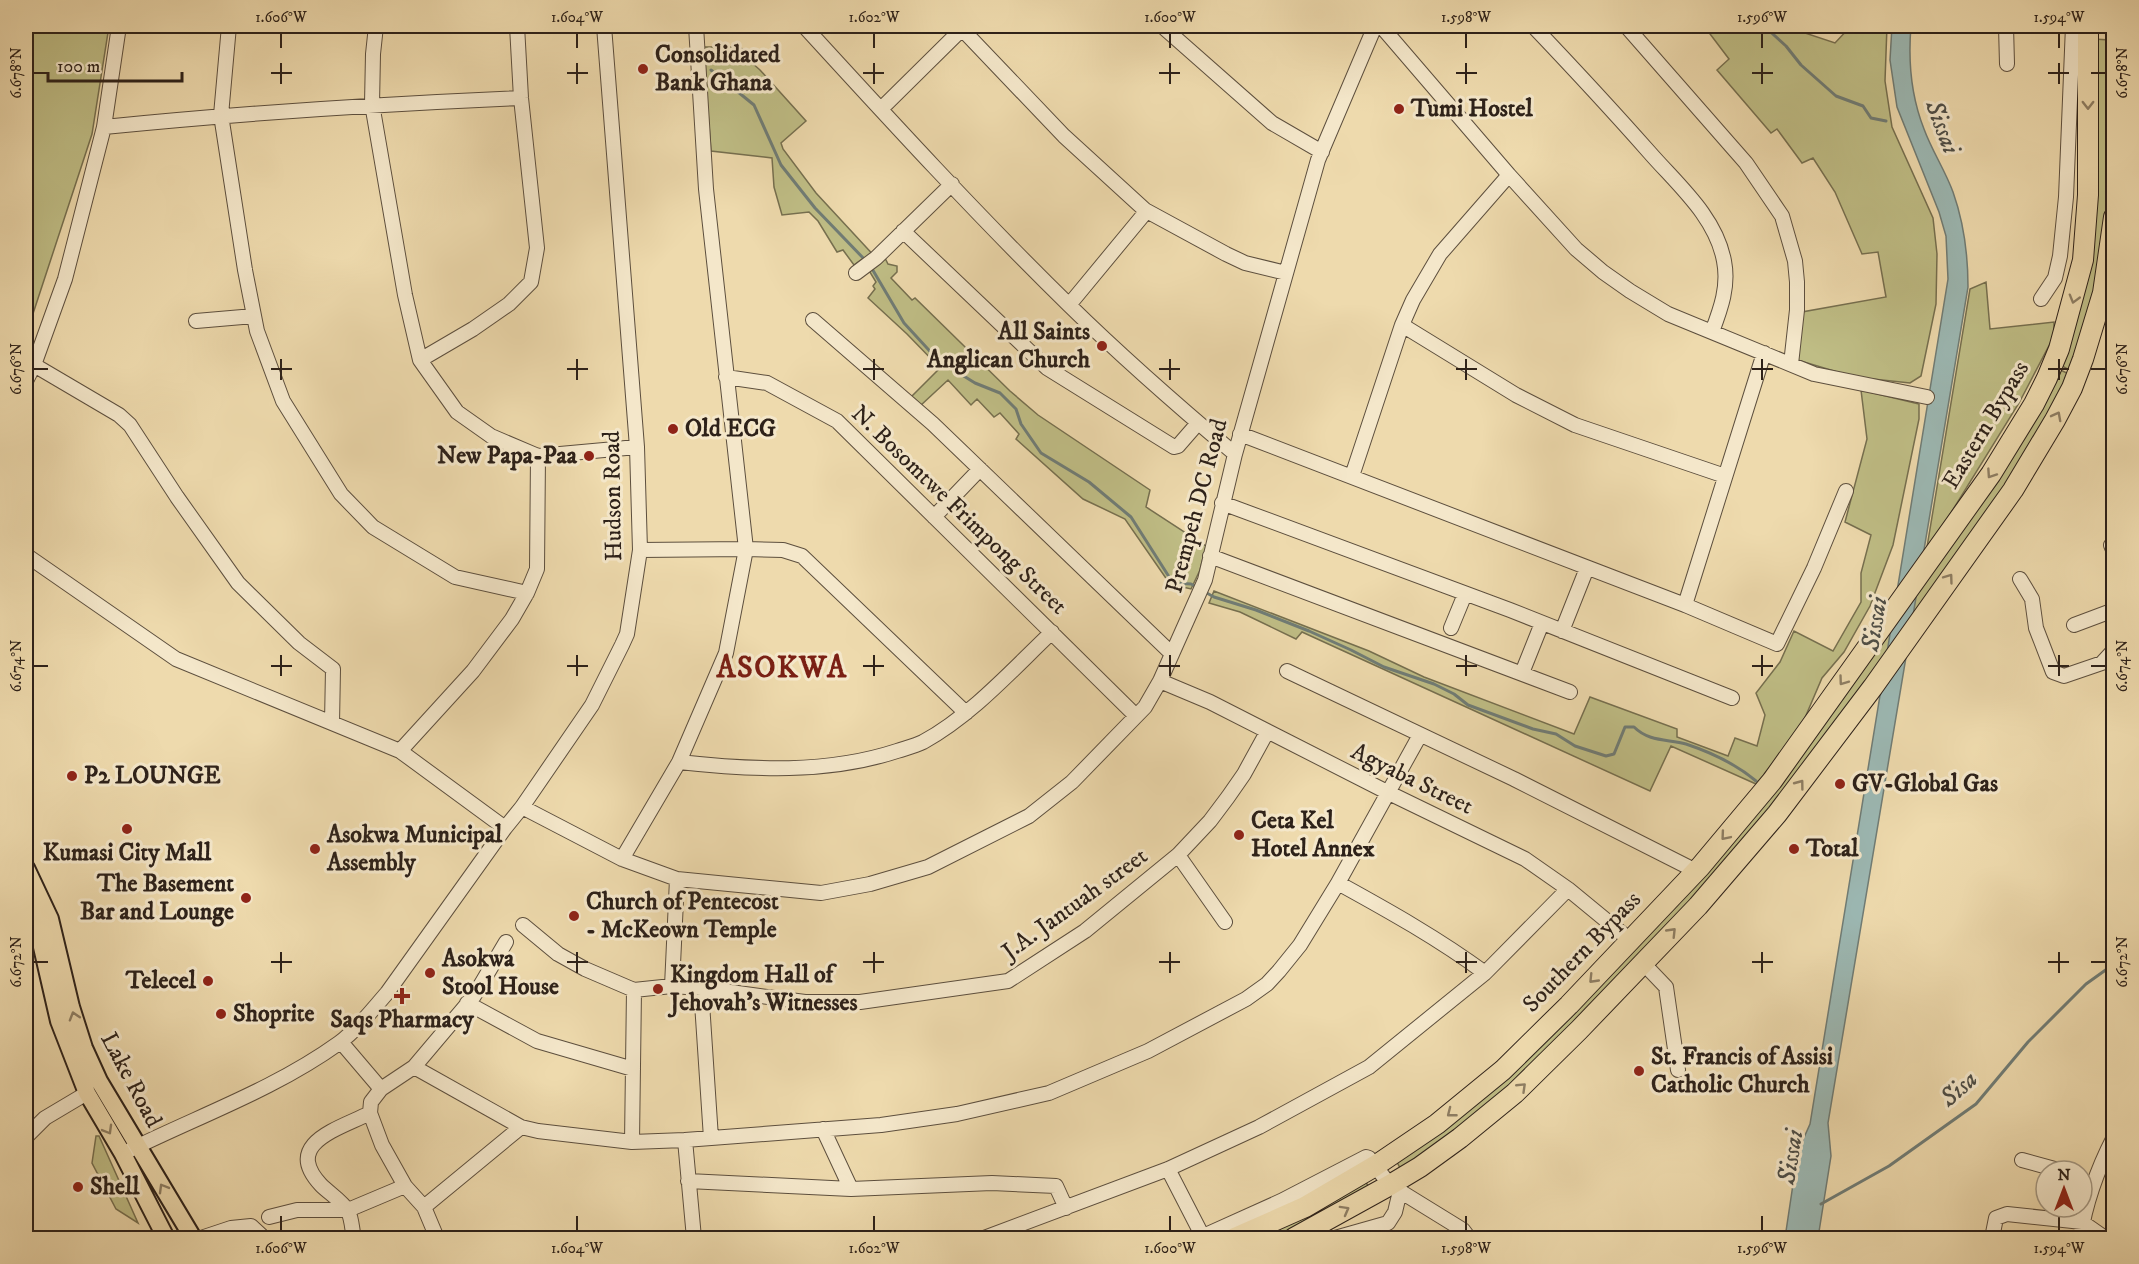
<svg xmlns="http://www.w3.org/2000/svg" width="2139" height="1264" font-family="'IM FELL DW Pica',serif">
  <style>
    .green { fill: #bfbd85; stroke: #766f4f; stroke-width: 1.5 }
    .water { fill: #9cb8b3; stroke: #707c75; stroke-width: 1.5 }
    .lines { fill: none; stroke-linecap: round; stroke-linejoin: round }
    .stream { stroke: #707c75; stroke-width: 3 }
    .minor-casing { stroke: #5d4f3e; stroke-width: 16 }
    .major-casing { stroke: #2d2119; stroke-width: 20 }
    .highway-casing { stroke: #2d2119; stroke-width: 22 }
    .minor { stroke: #f4e7ca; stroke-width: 14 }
    .major { stroke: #eedaad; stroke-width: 16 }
    .highway { stroke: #eedaad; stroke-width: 20 }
    .oneway { stroke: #8e7e63 }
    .ticks { fill: none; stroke: #2d2119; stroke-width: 2 }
    .poi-dot { fill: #8f2418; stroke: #f4e7ca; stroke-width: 2 }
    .labels { text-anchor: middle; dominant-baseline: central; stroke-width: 6; stroke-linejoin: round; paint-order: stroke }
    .poi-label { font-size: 24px; font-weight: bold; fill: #2d2119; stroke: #f4e7ca; text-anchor: start }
    .street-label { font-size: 24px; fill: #2d2119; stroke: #f4e7ca }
    .water-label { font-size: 26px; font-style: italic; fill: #4e4e47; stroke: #f4e7ca }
    .district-label { font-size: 30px; font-weight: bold; letter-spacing: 1.5px; fill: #7a1f14; stroke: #f4e7ca }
    .neatline { fill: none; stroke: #2d2119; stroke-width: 2 }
    .ticks-label { font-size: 15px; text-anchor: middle; fill: #2d2119 }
  </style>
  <rect width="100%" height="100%" fill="#eedaad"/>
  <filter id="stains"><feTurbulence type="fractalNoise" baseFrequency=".00333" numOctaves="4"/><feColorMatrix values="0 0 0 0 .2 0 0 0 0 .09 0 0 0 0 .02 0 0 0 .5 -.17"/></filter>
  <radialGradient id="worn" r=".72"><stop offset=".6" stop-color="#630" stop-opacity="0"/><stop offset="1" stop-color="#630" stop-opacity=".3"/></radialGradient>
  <!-- green -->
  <path class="green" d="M26 26H109L92 134 26 335Z
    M1704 26H1784L1835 43 1851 26H1887L1885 81 1892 127 1933 218 1937 254 1936 304 1921 376 1910 383 1854 377 1794 359 1802 312 1886 297 1878 252 1862 254 1835 192 1813 158 1802 163 1777 129 1771 133 1717 70 1729 59Z
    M2093 39 2110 40 2108 194 2104 252 2089 322 2071 371 2055 362 2086 257Z
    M703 47H736L747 50 743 55 760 70 806 121 781 143 783 149 816 193 878 260 884 256 888 264 897 266V272L891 278 912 300 915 298 1010 391 1038 415 1150 490 1146 507 1206 546 1200 570 1191 589 1170 584 1125 519 1083 499 1016 439 1019 434 1000 413 994 417 977 399 971 405 948 380 920 406 911 397 940 368 907 334 868 298 875 289 873 286 876 282 862 259 854 265 843 250 837 252 818 221 809 212 782 215 774 187 772 158 711 151Z
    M1986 282 1990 329 2054 322V336L2019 403 1926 553 1970 289Z
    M2052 366 2069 374 2018 473 1915 619 1902 609Z
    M1861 390 1919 404V419L1893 545 1870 606 1844 652 1822 678 1798 734 1756 784 1671 746 1650 791 1302 632 1296 639 1240 612 1209 603 1214 591 1369 651 1424 677 1574 734 1590 697 1677 729V737L1728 756 1735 738 1757 746 1765 715 1756 693 1780 662 1794 631 1833 651 1861 602V573L1871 535 1845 522 1867 439Z
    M1898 614 1912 624 1770 812 1700 894 1517 1082 1402 1172 1397 1162 1452 1123 1687 885Z
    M96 1136H99L138 1223 116 1209 92 1163Z
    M1363 1178 1369 1187 1280 1238H1246Z"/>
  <!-- water -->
  <path class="water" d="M1892 26H1911C1908 61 1911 96 1924 129 1932 151 1945 170 1953 192 1964 223 1968 254 1968 287L1828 1123 1831 1156 1818 1238H1785L1798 1151 1810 1124 1948 279 1946 236 1939 212 1897 107 1890 60Z"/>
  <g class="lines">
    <!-- stream -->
    <path class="stream" d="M1764 26 1786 46 1801 65 1836 96 1863 106 1871 118 1886 121
      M711 70 754 105 781 165 815 208 867 262
      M871 267 904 323 938 360 975 383 1000 393 1016 409 1021 424 1041 453 1089 482 1131 517 1173 583 1191 584 1197 587
      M1205 592 1214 597 1256 610 1309 631 1351 650 1384 667 1434 684 1454 694 1468 705 1533 729 1556 734 1575 746 1606 756 1614 754 1625 727H1634C1649 742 1668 739 1686 744 1710 752 1737 765 1756 781
      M1821 1204 1889 1166 1976 1104 2028 1042 2086 984 2114 964"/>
    <defs>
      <path id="minor" d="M229 26 221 115 245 270 257 331 283 401 341 494 373 527 455 577 527 593
        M376 26 373 54 372 104 405 295 420 360 457 412 491 436 538 456 637 447
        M804 26C890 120 978 216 1069 305 1122 357 1178 406 1235 454
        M959 26 1064 136 1145 210 1226 254 1245 263 1286 273
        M1162 26 1272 123 1322 152
        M1381 26 1509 175 1576 249 1603 272 1630 291 1668 314 1814 374 1927 397
        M1533 26C1573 68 1612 110 1650 153 1678 185 1716 217 1724 261 1729 286 1721 308 1712 332
        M1626 26 1746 163 1782 216 1795 261 1797 282V310L1791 364
        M2006 26 2007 64
        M881 109 962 29
        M104 127C243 113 382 104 521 98
        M903 231 1047 368 1174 447 1178 446 1198 423
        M856 273 876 258 952 184
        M2041 299 2055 278 2060 256 2066 197 2073 26
        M1069 305 1145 213V210
        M813 320 933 424 1171 653
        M196 321 254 316
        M1402 325 1516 395 1575 425 1725 476
        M420 360 473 329 509 304 531 282 537 248 521 98 517 26
        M34 365 119 415 130 425 177 497 238 583 299 643 333 669 332 723
        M726 377 767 383 837 421 1136 716
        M26 381 34 365 65 279 104 127 119 26
        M1240 434 1685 605 1777 644 1814 568 1846 491
        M1352 476 1402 325 1413 300 1440 254 1509 175
        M1222 503 1510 610 1732 698
        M934 517 980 469
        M2111 545 2114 552
        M640 550 746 549 783 550 802 556 966 713
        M26 555 176 659 400 751 505 828
        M1210 556 1570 692
        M2020 579 2032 599 2036 628 2053 672 2064 676 2102 663 2114 650
        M1685 605 1764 353
        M2074 625 2114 610
        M1451 628 1465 594
        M1562 631 1587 568
        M1287 671 1514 779 1696 871
        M1522 673 1542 623
        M1160 681 1210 702 1387 792 1525 859 1568 889 1630 940
        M400 751 473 671 512 619 527 593 537 569 538 456
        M679 762C752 770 827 774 897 751 906 748 915 746 923 742 972 715 1012 670 1052 632
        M522 807 622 859 677 879 821 893 870 884 928 867 1029 816 1072 782 1145 707 1160 681 1205 580 1235 454 1318 160 1375 26
        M1178 855 1225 922
        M622 859 679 762 726 653 746 549 706 189 696 26
        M1338 883C1389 911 1439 939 1485 973
        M523 925 558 954 585 969 634 990 672 986 701 988 805 1002H860L1008 981 1085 931 1178 855 1210 821 1228 797 1244 774 1267 732
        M1643 963 1666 987 1678 1070
        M672 986 677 879
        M701 988 711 1138
        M467 1003 537 1041 633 1069
        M341 1042 381 1089
        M414 1067 521 1127 538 1131 632 1142 685 1140 881 1125 957 1114 1049 1093 1148 1051 1246 999 1267 984 1279 971 1300 945 1338 883 1420 735
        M823 1129 851 1189 992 1183 1056 1186 1066 1208
        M26 1137 45 1118 87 1093
        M685 1140 694 1238
        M632 1142 634 990
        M130 1150C201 1115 275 1089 339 1043 357 1030 372 1010 387 993L505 828 522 807 592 705 622 645 627 634 640 550 637 447 604 26
        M2022 1160 2062 1171
        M1168 1169 1203 1237
        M688 1181 851 1189
        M424 1207 521 1127
        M269 1217 297 1210H348L405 1186
        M201 1238 231 1228 251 1226 264 1238
        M354 1238C352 1230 352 1219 348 1211 343 1202 329 1193 321 1185 282 1143 339 1129 370 1113
        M437 1238 424 1207 405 1186 382 1145 370 1113 371 1102 381 1089 414 1067 474 996 506 942
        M984 1238 1168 1169 1259 1127 1369 1067 1485 973 1568 889
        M1199 1238 1281 1201 1366 1157 1369 1158 1390 1185 1463 1230 1469 1238
        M1335 1238 1388 1223 1395 1212 1400 1191
        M1992 1238 1996 1218 2007 1214 2082 1222 2105 1238
        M2080 1238C2085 1205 2098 1168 2114 1137"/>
      <path id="major" d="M26 868 50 919 71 1007 84 1048 99 1081 193 1238
        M26 898 36 921 59 1021 87 1093 123 1154 166 1238"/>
      <path id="highway" d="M1235 1238 1305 1207 1375 1166 1437 1124 1503 1070 1569 1005 1700 867 1772 781 1991 474 2034 404 2047 378 2059 349 2083 260 2088 195V26
        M1294 1238 1390 1185 1420 1167 1460 1138 1515 1093 1579 1030 1698 906 1777 814 1873 687 2013 490 2055 420 2072 388 2083 359 2103 293 2114 217"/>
    </defs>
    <!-- minor casing -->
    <use href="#minor" class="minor-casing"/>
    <!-- major casing -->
    <use href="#major" class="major-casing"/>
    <!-- highway casing -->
    <use href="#highway" class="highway-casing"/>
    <!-- minor -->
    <use href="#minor" class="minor"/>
    <!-- major -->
    <use href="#major" class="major"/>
    <!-- highway -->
    <use href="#highway" class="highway"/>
  </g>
  <!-- one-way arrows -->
  <defs><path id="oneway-chevron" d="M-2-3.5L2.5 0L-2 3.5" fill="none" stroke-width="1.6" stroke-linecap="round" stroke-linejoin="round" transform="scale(1.5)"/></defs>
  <g class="oneway">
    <use href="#oneway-chevron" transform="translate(2088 105) rotate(90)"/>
    <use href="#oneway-chevron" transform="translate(2074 299) rotate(106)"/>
    <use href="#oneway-chevron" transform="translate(2057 416) rotate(-62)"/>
    <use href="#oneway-chevron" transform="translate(1991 474) rotate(124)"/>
    <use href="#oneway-chevron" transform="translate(1949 578) rotate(-54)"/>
    <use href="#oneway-chevron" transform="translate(1843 681) rotate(126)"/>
    <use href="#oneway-chevron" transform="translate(1800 784) rotate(-53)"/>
    <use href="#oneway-chevron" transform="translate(1725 836) rotate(130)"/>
    <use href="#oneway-chevron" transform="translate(1672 932) rotate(-46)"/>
    <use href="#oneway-chevron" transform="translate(1593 979) rotate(134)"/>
    <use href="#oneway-chevron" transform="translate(74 1016) rotate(-107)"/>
    <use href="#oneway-chevron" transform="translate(1522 1087) rotate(-44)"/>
    <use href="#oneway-chevron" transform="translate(1451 1113) rotate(142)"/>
    <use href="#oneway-chevron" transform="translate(108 1130) rotate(60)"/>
    <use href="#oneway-chevron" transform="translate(163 1188) rotate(-120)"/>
    <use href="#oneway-chevron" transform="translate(1345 1210) rotate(-29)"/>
  </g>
  <!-- ticks -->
  <path class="ticks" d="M281 33V48M577 33V48M874 33V48M1170 33V48M1466 33V48M1762 33V48M2059 33V48M281 63V84M577 63V84M874 63V84M1170 63V84M1466 63V84M1762 63V84M2059 63V84M33 73H48M271 73H292M567 73H588M863 73H884M1159 73H1180M1456 73H1477M1752 73H1773M2048 73H2069M2091 73H2106M281 359V380M577 359V380M874 359V380M1170 359V380M1466 359V380M1762 359V380M2059 359V380M33 369H48M271 369H292M567 369H588M863 369H884M1159 369H1180M1456 369H1477M1752 369H1773M2048 369H2069M2091 369H2106M281 655V676M577 655V676M874 655V676M1170 655V676M1466 655V676M1762 655V676M2059 655V676M33 666H48M271 666H292M567 666H588M863 666H884M1159 666H1180M1456 666H1477M1752 666H1773M2048 666H2069M2091 666H2106M281 952V973M577 952V973M874 952V973M1170 952V973M1466 952V973M1762 952V973M2059 952V973M33 962H48M271 962H292M567 962H588M863 962H884M1159 962H1180M1456 962H1477M1752 962H1773M2048 962H2069M2091 962H2106M281 1216V1231M577 1216V1231M874 1216V1231M1170 1216V1231M1466 1216V1231M1762 1216V1231M2059 1216V1231"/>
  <!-- markers -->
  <g class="poi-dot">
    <circle cx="643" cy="69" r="6"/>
    <circle cx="1399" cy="109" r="6"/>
    <circle cx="1102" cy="346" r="6"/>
    <circle cx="673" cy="429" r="6"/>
    <circle cx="589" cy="456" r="6"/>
    <circle cx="72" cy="776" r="6"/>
    <circle cx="1840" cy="784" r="6"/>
    <circle cx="127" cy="829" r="6"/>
    <circle cx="1239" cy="835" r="6"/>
    <circle cx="315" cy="849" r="6"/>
    <circle cx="1794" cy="849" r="6"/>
    <circle cx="246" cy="898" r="6"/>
    <circle cx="574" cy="916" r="6"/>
    <circle cx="430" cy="973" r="6"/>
    <circle cx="208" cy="981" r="6"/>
    <circle cx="658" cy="989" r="6"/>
    <path d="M399 987h6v6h6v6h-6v6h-6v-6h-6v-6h6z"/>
    <circle cx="221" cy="1014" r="6"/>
    <circle cx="1639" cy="1071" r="6"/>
    <circle cx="78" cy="1187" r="6"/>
  </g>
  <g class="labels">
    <!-- poi labels -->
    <g class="poi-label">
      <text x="655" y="55">Consolidated<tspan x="655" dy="28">Bank Ghana</tspan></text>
      <text x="1411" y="109">Tumi Hostel</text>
      <text x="1090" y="332" text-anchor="end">All Saints<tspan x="1090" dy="28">Anglican Church</tspan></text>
      <text x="685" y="429">Old ECG</text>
      <text x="577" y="456" text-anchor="end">New Papa-Paa</text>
      <text x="84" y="776">P2 LOUNGE</text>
      <text x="1852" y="784">GV-Global Gas</text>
      <text x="1251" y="821">Ceta Kel<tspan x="1251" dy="28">Hotel Annex</tspan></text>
      <text x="327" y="835">Asokwa Municipal<tspan x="327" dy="28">Assembly</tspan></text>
      <text x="1806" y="849">Total</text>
      <text x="127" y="853" text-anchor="middle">Kumasi City Mall</text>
      <text x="234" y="884" text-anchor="end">The Basement<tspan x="234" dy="28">Bar and Lounge</tspan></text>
      <text x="586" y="902">Church of Pentecost<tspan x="586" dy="28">- McKeown Temple</tspan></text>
      <text x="442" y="959">Asokwa<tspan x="442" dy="28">Stool House</tspan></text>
      <text x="670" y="975">Kingdom Hall of<tspan x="670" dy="28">Jehovah's Witnesses</tspan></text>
      <text x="196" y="981" text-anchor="end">Telecel</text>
      <text x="233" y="1014">Shoprite</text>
      <text x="402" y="1020" text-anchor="middle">Saqs Pharmacy</text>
      <text x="1651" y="1057">St. Francis of Assisi<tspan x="1651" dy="28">Catholic Church</tspan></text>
      <text x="90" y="1187">Shell</text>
    </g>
    <!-- street labels -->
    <g class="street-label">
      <text transform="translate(1986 425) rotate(-59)">Eastern Bypass</text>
      <text transform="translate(613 496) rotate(-91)">Hudson Road</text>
      <text transform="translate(1197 506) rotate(-75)">Prempeh DC Road</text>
      <text transform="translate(959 510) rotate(44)">N. Bosomtwe Frimpong Street</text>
      <text transform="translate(1412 779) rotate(26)">Agyaba Street</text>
      <text transform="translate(1075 904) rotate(-36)">J.A. Jantuah street</text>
      <text transform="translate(1582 952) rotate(-46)">Southern Bypass</text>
      <text transform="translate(131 1080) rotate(62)">Lake Road</text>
    </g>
    <!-- water labels -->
    <g class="water-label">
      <text transform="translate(1942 127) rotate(69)">Sissai</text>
      <text transform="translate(1875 624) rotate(-81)">Sissai</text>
      <text transform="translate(1959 1089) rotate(-42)">Sisa</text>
      <text transform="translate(1791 1157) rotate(-81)">Sissai</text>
    </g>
    <!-- district labels -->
    <g class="district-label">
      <text x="782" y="668">ASOKWA</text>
    </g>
  </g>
  <!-- margin -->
  <rect width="2139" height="1264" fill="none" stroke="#eedaad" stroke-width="66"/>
  <!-- north arrow -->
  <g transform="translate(2064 1189)"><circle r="28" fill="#f4e7ca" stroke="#a49883" stroke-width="1.5"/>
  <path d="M0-4.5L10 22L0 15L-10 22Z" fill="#8f2418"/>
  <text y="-9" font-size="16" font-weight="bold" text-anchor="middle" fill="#2d2119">N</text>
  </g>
  <!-- scale -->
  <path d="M48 72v9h134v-9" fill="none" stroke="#2d2119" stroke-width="3"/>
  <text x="57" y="72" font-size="18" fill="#2d2119" stroke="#f4e7ca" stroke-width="4.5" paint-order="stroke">100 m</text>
  <rect x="33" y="33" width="2073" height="1198" class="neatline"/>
  <g class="ticks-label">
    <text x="281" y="22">1.606°W</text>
    <text x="577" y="22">1.604°W</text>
    <text x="874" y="22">1.602°W</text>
    <text x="1170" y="22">1.600°W</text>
    <text x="1466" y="22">1.598°W</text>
    <text x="1762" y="22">1.596°W</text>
    <text x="2059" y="22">1.594°W</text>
    <text transform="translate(16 73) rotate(-90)" y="5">6.678°N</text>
    <text transform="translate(2122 73) rotate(-90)" y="5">6.678°N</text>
    <text transform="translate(16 369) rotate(-90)" y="5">6.676°N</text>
    <text transform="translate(2122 369) rotate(-90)" y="5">6.676°N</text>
    <text transform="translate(16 666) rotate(-90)" y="5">6.674°N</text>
    <text transform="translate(2122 666) rotate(-90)" y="5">6.674°N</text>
    <text transform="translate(16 962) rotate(-90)" y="5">6.672°N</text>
    <text transform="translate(2122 962) rotate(-90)" y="5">6.672°N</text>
    <text x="281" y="1253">1.606°W</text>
    <text x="577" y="1253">1.604°W</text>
    <text x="874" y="1253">1.602°W</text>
    <text x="1170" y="1253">1.600°W</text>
    <text x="1466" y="1253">1.598°W</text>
    <text x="1762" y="1253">1.596°W</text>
    <text x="2059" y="1253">1.594°W</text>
  </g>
  <rect width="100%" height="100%" filter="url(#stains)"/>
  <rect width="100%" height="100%" fill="url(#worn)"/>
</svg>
